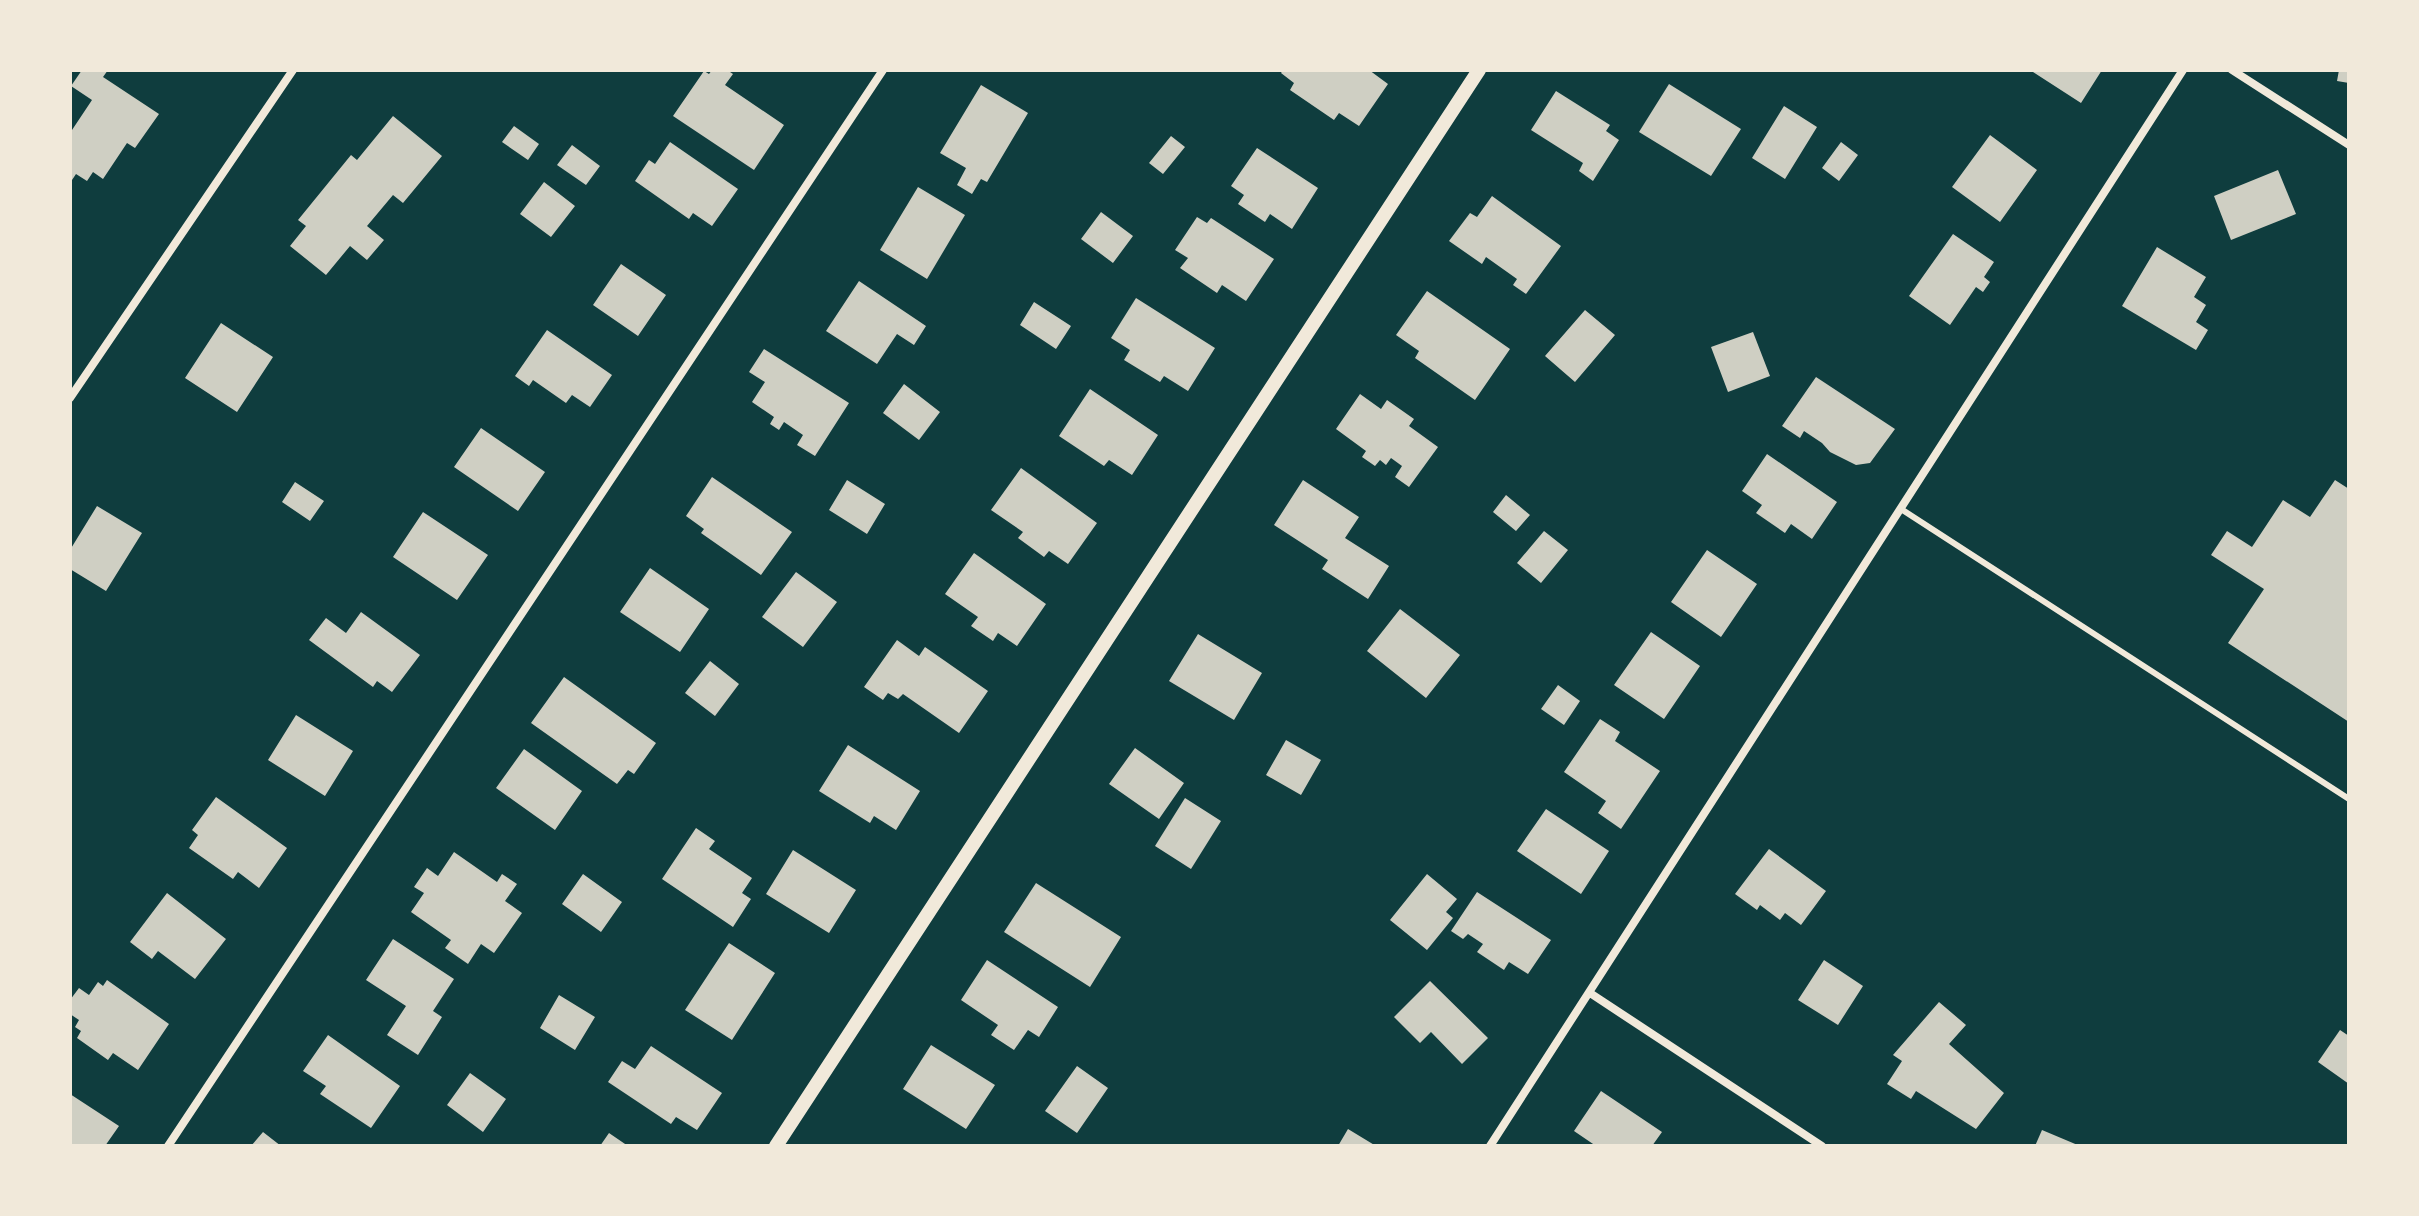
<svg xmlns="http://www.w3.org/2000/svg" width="2419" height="1216" font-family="'Source Serif 4',serif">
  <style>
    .building { fill: #cfcfc3 }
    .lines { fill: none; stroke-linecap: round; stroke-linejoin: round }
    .service { stroke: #f1e9da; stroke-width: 6 }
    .minor { stroke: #f1e9da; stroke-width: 8 }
    .tertiary { stroke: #f1e9da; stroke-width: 14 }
  </style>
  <rect width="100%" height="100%" fill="#0f3d3e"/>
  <!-- building -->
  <path class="building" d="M82 70H108L103 77 159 114 135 148 127 143 103 179 93 172 87 181 76 174 70 183V133L92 100 71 86Z
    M712 70H727L733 74 725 85 784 125 754 170 673 116 704 71 709 74Z
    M1283 70H1369L1388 84 1359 126 1339 113 1334 120 1290 90 1294 83 1281 73Z
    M2035 70H2102L2081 103 2033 72Z
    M2339 70H2349V83L2337 81Z
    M1669 84 1741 129 1711 176 1639 132Z
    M981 85 1028 113 987 182 981 179 972 194 957 185 966 168 940 153Z
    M1556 91 1610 125 1606 131 1619 140 1593 181 1579 171 1583 163 1531 130Z
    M1784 106 1817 127 1785 179 1752 158Z
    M393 116 442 156 403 203 393 195 367 226 384 240 367 260 350 246 326 275 290 246 306 226 298 220 351 155 357 160Z
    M514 126 539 144 528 160 502 142Z
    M1990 135 2037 170 2000 222 1952 187Z
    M1171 136 1185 147 1163 174 1149 163Z
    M670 142 738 189 712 226 693 213 689 219 635 181 649 160 655 164Z
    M1841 142 1858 155 1839 181 1822 168Z
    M572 145 600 166 586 185 557 165Z
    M1257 148 1318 188 1292 229 1270 214 1265 222 1238 204 1244 195 1231 186Z
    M2278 170 2296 214 2231 240 2214 196Z
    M544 182 575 206 551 237 520 214Z
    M918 187 965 215 927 279 880 250Z
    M1492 196 1561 246 1526 294 1513 285 1517 279 1486 257 1482 264 1449 241 1470 213 1477 217Z
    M1101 212 1133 236 1113 263 1081 239Z
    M1197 217 1207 223 1211 218 1274 259 1246 301 1222 285 1217 293 1180 268 1188 258 1175 250Z
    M1953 234 1994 262 1984 277 1990 282 1983 292 1976 287 1950 325 1909 296Z
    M2157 247 2206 277 2194 297 2206 305 2196 322 2208 330 2196 350 2122 306Z
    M621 264 666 295 638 336 593 305Z
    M859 281 926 326 914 345 897 334 877 364 826 331Z
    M1427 291 1510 349 1475 400 1415 358 1419 351 1396 335Z
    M1136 298 1215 348 1188 391 1164 376 1160 382 1124 360 1130 350 1111 338Z
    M1034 302 1071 326 1056 349 1020 325Z
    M1585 310 1615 335 1575 382 1545 356Z
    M221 323 273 357 237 412 185 378Z
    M547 330 612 375 590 407 572 395 566 403 533 380 529 386 515 376Z
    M1753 332 1770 376 1728 392 1711 347Z
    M764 349 849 403 815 456 797 445 803 435 784 422 779 430 770 424 774 417 752 402 765 382 749 372Z
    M1816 377 1895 429 1870 463 1856 465 1830 452 1822 443 1804 431 1800 438 1782 426Z
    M904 384 940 412 919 440 883 413Z
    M1090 389 1158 435 1132 475 1109 460 1104 466 1059 436Z
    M1360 394 1381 409 1387 400 1414 419 1409 426 1438 447 1409 487 1395 477 1402 466 1391 458 1386 465 1380 460 1375 466 1362 457 1366 451 1336 429Z
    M481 428 545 472 518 511 454 467Z
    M1767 454 1837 502 1812 539 1791 524 1785 533 1756 513 1762 505 1742 491Z
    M1021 468 1097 523 1068 564 1049 551 1044 557 1018 538 1023 532 991 510Z
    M712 477 792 532 761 575 701 533 704 529 686 516Z
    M847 480 885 504 867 534 829 510Z
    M1303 480 1359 517 1345 538 1389 566 1368 599 1322 569 1328 560 1274 525Z
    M2335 480 2349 489V722L2228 643 2264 589 2211 555 2227 531 2252 547 2283 500 2310 517Z
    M295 482 324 501 310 521 282 502Z
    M1506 495 1530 515 1516 531 1493 512Z
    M97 506 142 533 106 591 70 569V550Z
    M423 512 488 555 457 600 393 557Z
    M1544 531 1568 550 1541 583 1517 563Z
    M1707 550 1757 584 1721 637 1671 602Z
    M974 553 1046 604 1017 646 998 633 993 641 971 626 978 617 945 594Z
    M650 568 709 609 680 652 620 612Z
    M796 572 837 602 803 647 762 617Z
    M1400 609 1460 655 1426 698 1367 651Z
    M361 612 420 655 392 692 377 681 373 687 309 640 326 618 346 633Z
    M1651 632 1700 666 1664 719 1614 685Z
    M1198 634 1262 673 1234 720 1169 681Z
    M897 640 919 656 925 647 988 691 959 733 903 694 898 699 888 693 883 700 864 687Z
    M710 661 739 684 715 716 685 693Z
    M564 677 656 743 634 774 628 770 617 784 531 723Z
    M1558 685 1580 701 1564 725 1541 709Z
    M296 715 353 751 325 796 268 760Z
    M1600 719 1620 732 1615 741 1660 771 1621 829 1598 813 1606 801 1564 772Z
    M1286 740 1321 760 1301 795 1266 775Z
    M848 745 920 791 896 830 874 816 870 823 819 791Z
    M1135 748 1184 783 1159 819 1109 784Z
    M524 749 582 791 555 830 496 788Z
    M216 797 287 848 259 888 238 872 233 879 189 848 198 835 192 830Z
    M1185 798 1221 821 1191 869 1155 846Z
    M1546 809 1609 851 1581 894 1517 851Z
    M696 828 715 841 709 849 752 878 742 893 751 899 733 927 662 879Z
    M1769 849 1826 891 1801 925 1785 913 1780 920 1760 905 1757 910 1735 894Z
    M793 850 856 890 829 933 766 894Z
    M454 852 497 882 502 874 517 884 505 901 522 913 494 953 481 944 468 964 445 948 451 940 411 912 424 893 414 887 427 868 438 876Z
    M583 874 622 902 601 932 562 904Z
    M1427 874 1457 899 1446 912 1453 918 1427 950 1390 920Z
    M1036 883 1121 937 1090 987 1004 932Z
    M1477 892 1551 940 1528 974 1509 962 1504 970 1477 952 1483 944 1468 934 1463 939 1451 931Z
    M167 893 226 939 195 979 158 951 152 959 130 942Z
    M393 939 454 979 433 1011 442 1017 418 1055 387 1035 406 1006 366 980Z
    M729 943 775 973 732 1040 685 1010Z
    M987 960 1058 1007 1039 1037 1028 1030 1014 1050 991 1035 998 1025 961 1000Z
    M1824 960 1863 986 1838 1025 1798 1000Z
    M107 980 169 1024 138 1070 113 1053 108 1060 77 1038 81 1031 75 1027 79 1020 70 1014V1000L79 988 89 995 98 982 103 986Z
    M1430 981 1488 1038 1462 1064 1431 1032 1420 1043 1394 1017Z
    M559 995 595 1017 575 1050 540 1028Z
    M1939 1002 1966 1025 1949 1044 2004 1093 1976 1129 1916 1091 1911 1099 1887 1084 1902 1061 1893 1055Z
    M2340 1030 2349 1036V1084L2318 1062Z
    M328 1035 400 1086 371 1128 320 1094 326 1086 303 1071Z
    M931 1045 995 1085 966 1129 903 1089Z
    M651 1046 722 1093 697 1130 676 1117 671 1124 608 1082 622 1061 635 1069Z
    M1077 1066 1108 1088 1077 1133 1045 1111Z
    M470 1073 506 1099 483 1132 447 1105Z
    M1601 1091 1662 1132 1652 1146H1596L1574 1131Z
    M70 1094 119 1126 105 1146H70Z
    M1348 1129 1376 1146H1338Z
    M2042 1130 2080 1146H2035Z
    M263 1132 281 1146H251Z
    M609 1133 628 1146H600Z"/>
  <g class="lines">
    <!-- service -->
    <path class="service" d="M1901 509 2349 799"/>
    <!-- minor -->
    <path class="minor" d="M2232 70 2349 145
      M70 398 293 70
      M1590 993 1822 1146
      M168 1146 883 70
      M1490 1146 2183 70"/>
    <!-- tertiary -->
    <path class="tertiary" d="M776 1146 1479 70"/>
  </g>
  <!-- border -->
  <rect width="2419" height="1216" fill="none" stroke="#f1e9da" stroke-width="144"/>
</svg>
